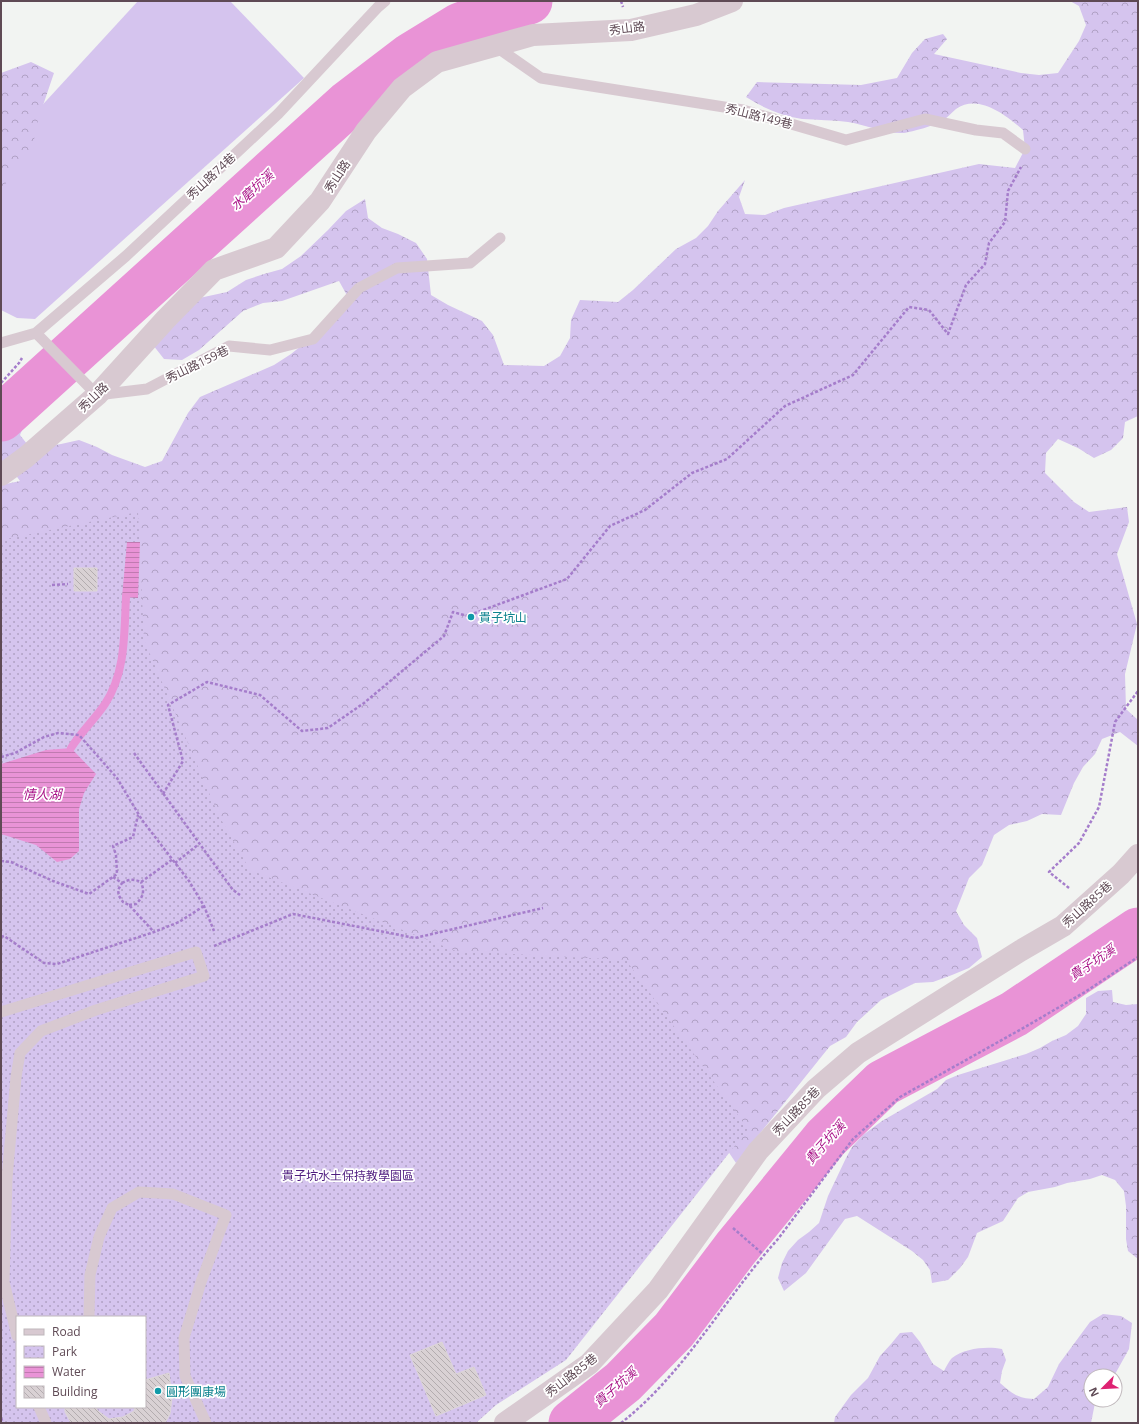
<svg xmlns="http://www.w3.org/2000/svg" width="1139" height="1424" font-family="'Open Sans','Noto Sans TC',sans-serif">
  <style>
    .grass { fill: #d5c4ee }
    .forest { fill: url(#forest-crowns) }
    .park { fill: url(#park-dots); fill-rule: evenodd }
    .water { fill: url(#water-rules) }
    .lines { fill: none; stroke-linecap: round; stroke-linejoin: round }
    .stream { stroke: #e993d6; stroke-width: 8 }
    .river { stroke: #e993d6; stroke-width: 47 }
    .building { fill: url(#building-back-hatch); stroke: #ddd6d8 }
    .path { stroke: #a57dcb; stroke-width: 2.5; stroke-dasharray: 3 2; stroke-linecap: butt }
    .lane { stroke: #d8c9d1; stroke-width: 11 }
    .street { stroke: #d8c9d1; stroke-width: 22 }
    .culture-dot { fill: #0f9aa8; stroke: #fff; stroke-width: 1.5 }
    .labels { text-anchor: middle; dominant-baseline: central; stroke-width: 3.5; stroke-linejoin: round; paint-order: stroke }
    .street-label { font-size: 12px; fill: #5f4a55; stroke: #fff }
    .culture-label { font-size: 12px; fill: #0d838f; stroke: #fff; text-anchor: start }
    .park-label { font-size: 12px; fill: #4e1c7f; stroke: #fff }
    .water-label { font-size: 13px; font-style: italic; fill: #a91388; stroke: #fff }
  </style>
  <defs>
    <pattern id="forest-crowns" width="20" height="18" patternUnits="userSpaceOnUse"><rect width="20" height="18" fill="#d5c4ee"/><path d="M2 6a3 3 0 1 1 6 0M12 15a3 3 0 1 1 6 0" fill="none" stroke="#b0a1c4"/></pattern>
    <pattern id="park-dots" width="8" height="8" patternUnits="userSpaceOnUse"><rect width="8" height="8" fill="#d5c4ee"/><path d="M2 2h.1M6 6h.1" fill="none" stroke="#b0a1c4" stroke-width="1.8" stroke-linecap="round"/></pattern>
    <pattern id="water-rules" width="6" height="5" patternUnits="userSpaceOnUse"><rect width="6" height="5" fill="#e993d6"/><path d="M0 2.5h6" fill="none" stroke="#c07ab0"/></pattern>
    <pattern id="building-back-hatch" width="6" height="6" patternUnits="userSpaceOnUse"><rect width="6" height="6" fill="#d9d1d4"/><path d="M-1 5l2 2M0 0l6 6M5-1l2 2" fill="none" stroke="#b3acaf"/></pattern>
  </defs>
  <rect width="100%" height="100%" fill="#f2f4f2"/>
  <!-- grass -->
  <path class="grass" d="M138 1H230L304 78 35 319 17 318 1 310V150Z"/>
  <!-- forest -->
  <path class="forest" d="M1070 1H1138V416L1125 422 1123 438 1111 450 1094 458 1078 448 1058 439 1046 453 1045 473 1074 502 1089 512 1127 507 1129 522 1117 554 1137 624 1125 674 1126 709 1138 720V746L1120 732 1102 739 1095 754 1083 767 1074 783 1061 815 1042 814 1027 821 1009 825 994 835 982 865 969 878 956 911 964 925 977 938 982 957 969 968 952 975 933 982 915 983 881 1000 857 1022 846 1037 830 1046 736 1163 665 1058 226 1310 17 1317V1407L1 1423V485L20 481 9 466 1 463V385L30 388 33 403 20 435 31 449 61 444 79 440 97 447 112 455 145 467 162 461 188 413 200 397 274 365 291 354 306 342 349 299 339 281 282 301 263 303 243 311 199 350 182 360 164 359 153 345 190 300 227 292 246 280 264 274 282 269 301 256 328 230 346 211 365 199 368 218 382 228 398 234 416 243 427 259 431 295 448 305 482 321 493 335 504 365 544 366 560 356 570 338 571 320 580 300 618 302 633 290 676 249 696 238 708 226 718 211 745 180 739 197 745 214 765 215 784 208 979 164 1015 168 1025 149 1023 130C1006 115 978 93 956 109 951 113 947 118 942 121 936 125 912 132 904 133 885 134 867 125 848 122 833 120 817 120 802 119 782 116 763 108 746 97L757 82 861 85 897 78 912 53 925 39 943 34 947 39 934 54 1021 73 1039 75 1058 73 1079 41 1086 25 1079 6Z
    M31 62 54 73 38 120 33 145 20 162 1 191V73Z
    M1112 990 1113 1002 1126 1005 1138 1004V1259L1128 1251 1126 1239V1206L1124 1191 1115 1180 1102 1175 1090 1179 1067 1183 1055 1187 1028 1192 1018 1198 1003 1221 977 1233 968 1257 960 1268 948 1280 932 1283 930 1270 923 1260 912 1251 857 1216 845 1219 806 1273 784 1291 778 1278 782 1263 788 1251 798 1240 809 1232 819 1223 828 1196 846 1158 852 1147 863 1135 882 1121 937 1089 946 1080 958 1075 1026 1054 1040 1048 1052 1041 1066 1035 1078 1026 1086 1014V998L1098 991Z
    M1103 1314 1121 1316 1132 1323 1129 1349 1114 1376H1091V1400H1097L1095 1403 1091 1423H834L835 1417 851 1395 868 1378 880 1356 891 1344 900 1333 912 1332 920 1342 933 1364 944 1371C946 1367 949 1361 952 1358 965 1348 987 1346 1002 1349L1006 1360 1002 1371 1000 1383C1013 1394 1017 1398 1034 1399L1048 1387 1059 1364 1090 1322Z"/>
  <!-- park -->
  <path class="park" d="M138 512 144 640 219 816 250 870 456 951 626 960 748 1129 566 1360 496 1405 476 1423H1V540ZM17 1317H145V1407H17Z"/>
  <!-- water -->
  <path class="water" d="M127 542H140L138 598 122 597Z
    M71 748 96 774 84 793 79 809V851L70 859 57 862 36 845 1 834V764L46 750Z"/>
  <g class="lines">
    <!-- stream -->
    <path class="stream" d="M71 748C81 732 95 719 105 704 126 672 124 634 126 597"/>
    <!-- river -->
    <path class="river" d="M1 418 348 104 411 56 460 26 529 1
      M572 1423 623 1382 674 1330 736 1248 826 1138 883 1083 1014 1014 1138 931"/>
  </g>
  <!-- building -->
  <path class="building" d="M74 568H97V591H74Z
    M442 1342 456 1374 474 1367 486 1395 436 1416 410 1355Z
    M169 1373 172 1398 170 1414 165 1423H71L65 1412V1407H95L98 1411 109 1419 123 1417 134 1411 135 1407H145V1380Z"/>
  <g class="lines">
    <!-- path -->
    <path class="path" d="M621 1 623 7
      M1 383 19 363 22 358
      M52 585 68 584
      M134 753 233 890 240 895
      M1 757 15 753 44 737 58 733 79 735 117 778 142 820 189 881 204 906 214 931
      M163 794 183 761 168 705 207 682 260 695 302 731 328 728 364 703 444 636 453 612 471 617 475 613 567 579 610 526 645 510 692 473 727 459 785 406 853 375 909 307 929 310 948 334 966 285 985 264 989 243 1005 222 1008 191 1021 167
      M1 861 11 862 53 881 89 894 117 874 116 855 113 846 133 837 138 815
      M175 863 199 844
      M113 877 122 883 118 890 119 896 123 902 129 905 154 932
      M122 883C129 879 134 879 141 882L173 859
      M1069 888 1049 872 1079 843 1099 807 1115 722 1138 691
      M129 905 136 904C143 897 145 892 141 882
      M1 937 4 936 44 963 57 964 154 932 179 922 204 906
      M214 946 293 914 415 938 543 908
      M733 1228 764 1255
      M1 1418 3 1423
      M621 1423C685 1373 724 1299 778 1239L853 1139 900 1097 1025 1027 1085 992 1138 957"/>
    <!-- lane -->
    <path class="lane" d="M385 1 378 7 278 114 126 256 36 333 97 395 147 389 229 346 270 350 313 339 359 288 397 268 470 263 500 238
      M495 46 541 78 743 110 846 140 925 119 976 130 1003 133 1025 149
      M1 343 36 333
      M1 1012 196 952 204 976 96 1010 41 1031 20 1053 16 1077 7 1178 4 1282 17 1336
      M89 1317 90 1275 99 1237 112 1208 139 1192 173 1194 226 1215 201 1282 184 1338 185 1376 206 1423
      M39 1407 46 1423"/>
    <!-- street -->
    <path class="street" d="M1 475 26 457 97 395 166 319 214 270 276 248 320 201 366 131 402 88 437 62 533 35 631 30 696 15 732 1
      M505 1423 589 1364 658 1290 758 1151 816 1089 858 1053 1020 951 1063 926 1121 874 1138 855"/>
  </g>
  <!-- markers -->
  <g class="culture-dot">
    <circle cx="471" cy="617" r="4"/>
    <circle cx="158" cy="1391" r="4"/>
  </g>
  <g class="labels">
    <!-- street labels -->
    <g class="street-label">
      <text transform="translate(627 28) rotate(-7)">秀山路</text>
      <text transform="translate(759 116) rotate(14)">秀山路149巷</text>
      <text transform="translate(211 176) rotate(-43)">秀山路74巷</text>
      <text transform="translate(337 176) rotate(-57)">秀山路</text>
      <text transform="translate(197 364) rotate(-26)">秀山路159巷</text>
      <text transform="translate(93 397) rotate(-44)">秀山路</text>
      <text transform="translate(1087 904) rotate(-42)">秀山路85巷</text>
      <text transform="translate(796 1111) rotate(-46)">秀山路85巷</text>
      <text transform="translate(571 1375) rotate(-38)">秀山路85巷</text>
    </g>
    <!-- culture labels -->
    <g class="culture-label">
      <text x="479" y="617">貴子坑山</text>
      <text x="166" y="1391">圓形團康場</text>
    </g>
    <!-- park labels -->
    <g class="park-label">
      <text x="348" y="1175">貴子坑水土保持教學園區</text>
    </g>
    <!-- water labels -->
    <g class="water-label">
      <text transform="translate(252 190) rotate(-42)">水磨坑溪</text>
      <text x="42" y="794">情人湖</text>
      <text transform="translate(1092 962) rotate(-34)">貴子坑溪</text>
      <text transform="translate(825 1142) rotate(-48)">貴子坑溪</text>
      <text transform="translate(615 1387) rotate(-41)">貴子坑溪</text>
    </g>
  </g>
  <!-- border -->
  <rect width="1139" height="1424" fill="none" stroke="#5f4a55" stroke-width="4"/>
  <!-- legend -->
  <rect x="16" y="1316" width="130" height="92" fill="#ffffff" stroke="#bfb7bb"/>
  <rect x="24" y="1329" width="20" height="6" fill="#d8c9d1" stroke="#bfb7bb"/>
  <text x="52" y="1336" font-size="12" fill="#5f4a55">Road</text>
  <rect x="24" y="1346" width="20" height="12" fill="url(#park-dots)" stroke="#bfb7bb"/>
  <text x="52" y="1356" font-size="12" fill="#5f4a55">Park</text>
  <rect x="24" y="1366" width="20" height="12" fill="url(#water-rules)" stroke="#bfb7bb"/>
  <text x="52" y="1376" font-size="12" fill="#5f4a55">Water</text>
  <rect x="24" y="1386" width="20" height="12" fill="url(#building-back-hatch)" stroke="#bfb7bb"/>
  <text x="52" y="1396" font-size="12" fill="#5f4a55">Building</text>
  <!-- north arrow -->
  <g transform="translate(1103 1388) rotate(246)"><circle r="19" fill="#ffffff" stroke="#bfb7bb"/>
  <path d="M0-3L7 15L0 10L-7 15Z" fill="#de2272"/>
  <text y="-6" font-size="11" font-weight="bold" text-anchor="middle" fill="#5f4a55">N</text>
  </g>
</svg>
